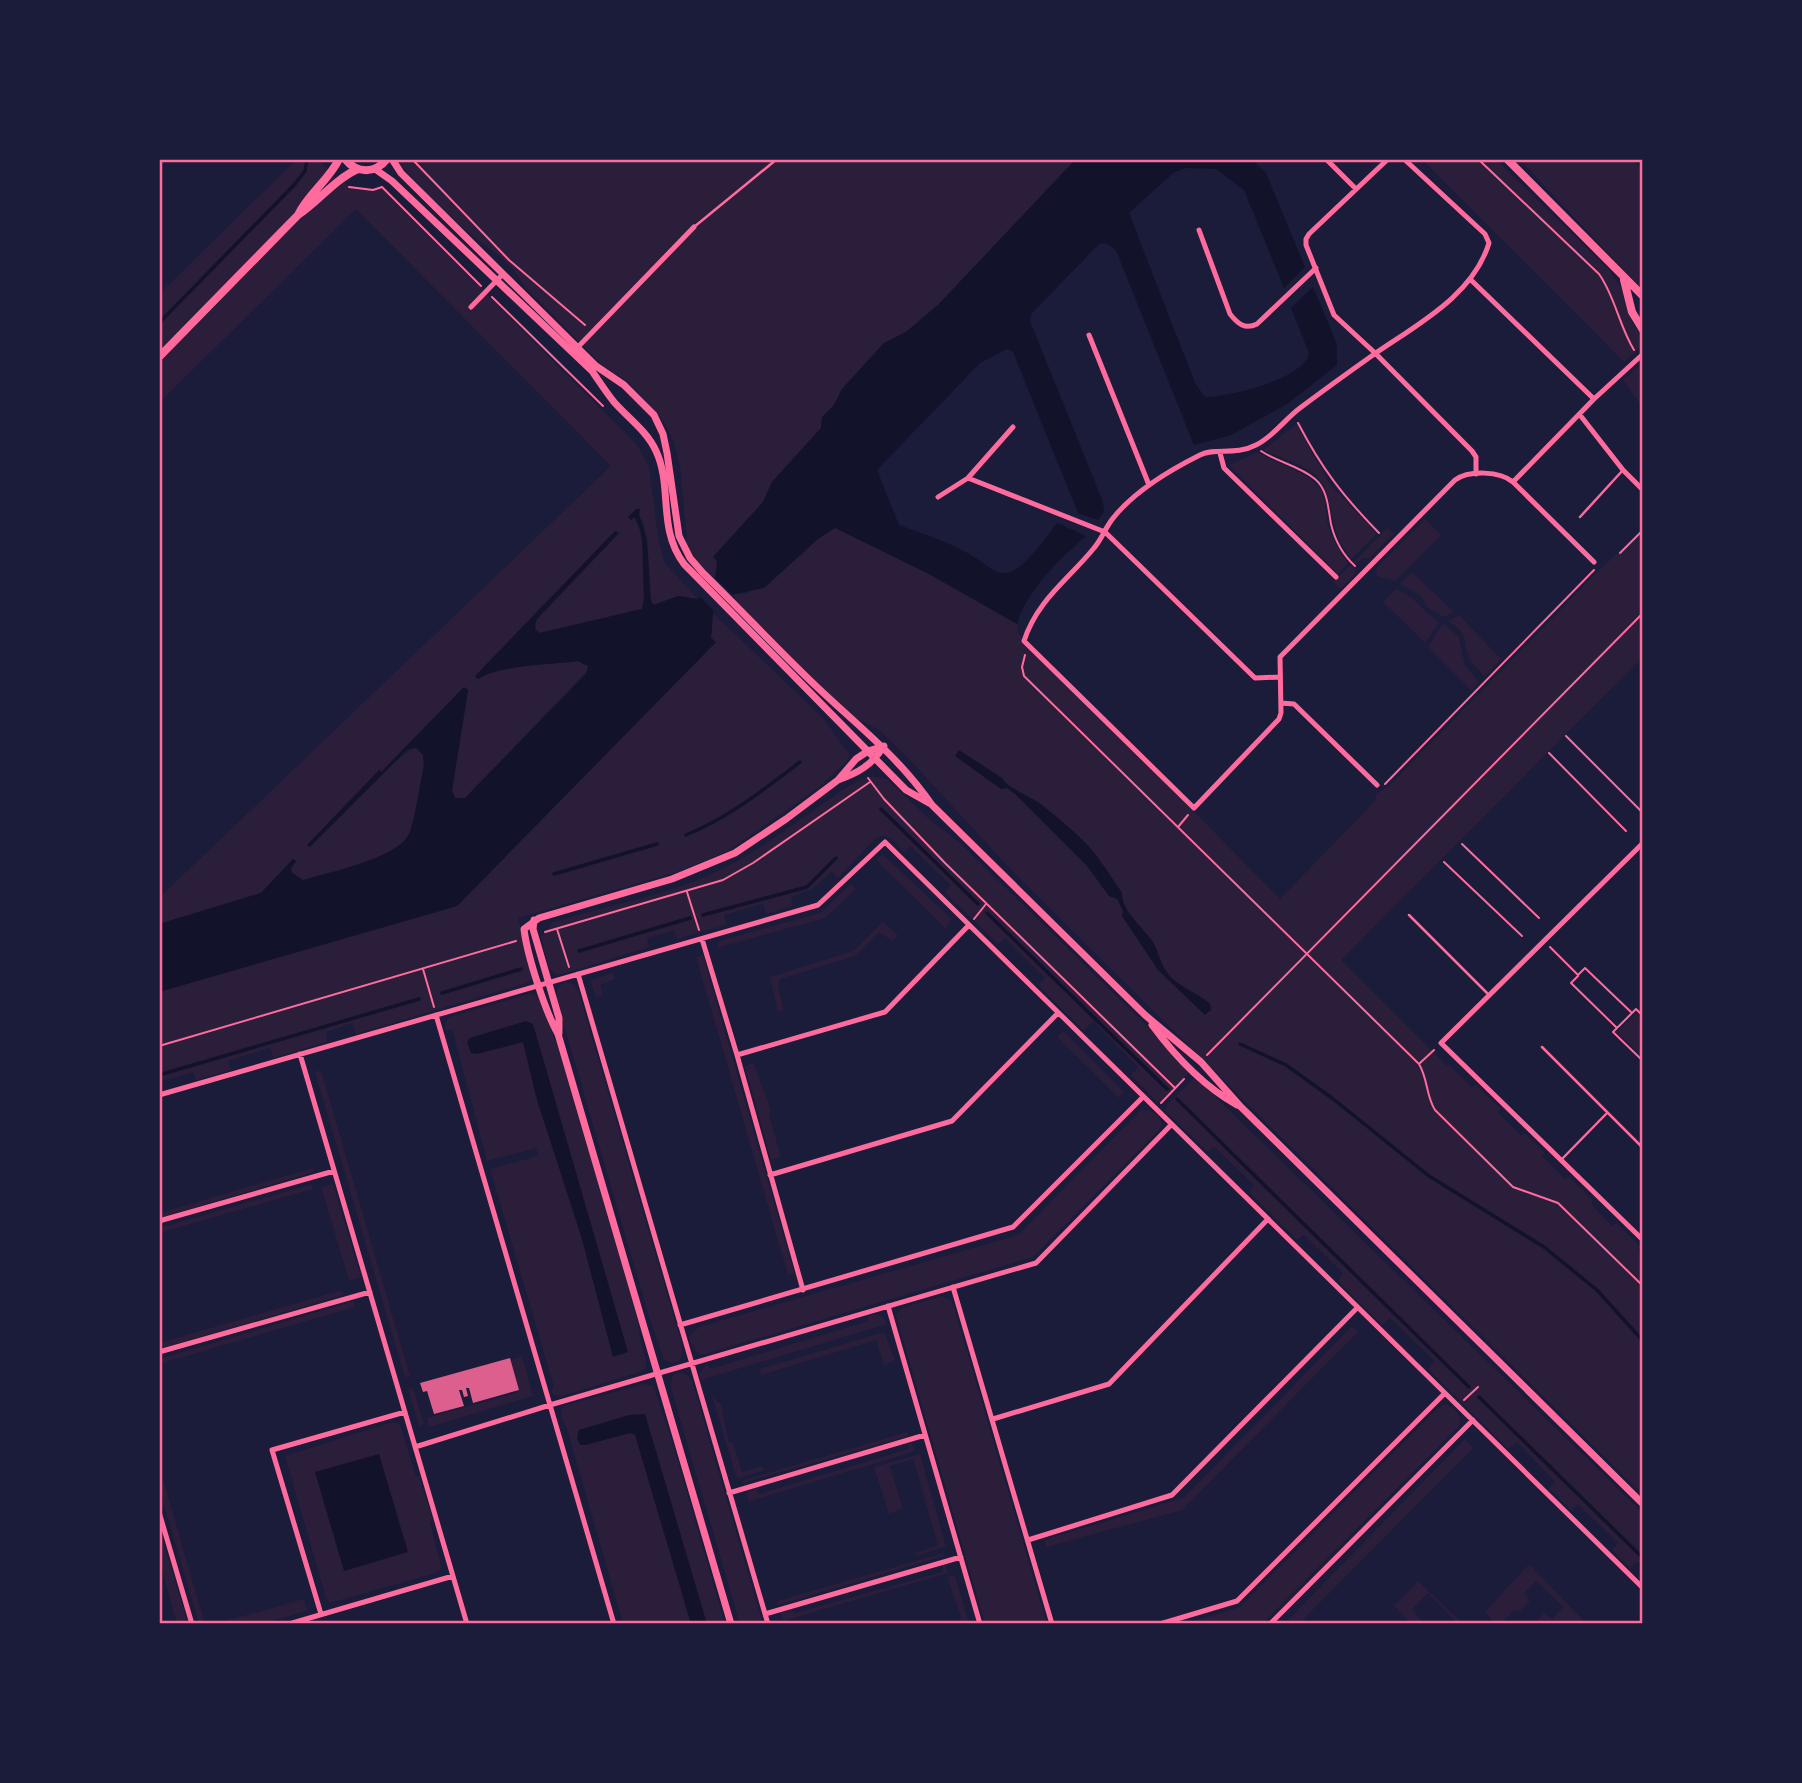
<svg xmlns="http://www.w3.org/2000/svg" width="1802" height="1783" font-family="Mulish,sans-serif">
  <style>
    .green { fill: #2a1e3b }
    .water { fill: #12122b }
    .pier { fill: #1b1b3a }
    .lines { fill: none; stroke-linecap: round; stroke-linejoin: round }
    .stream { stroke: #12122b; stroke-width: 3.5 }
    .building { fill: #dd5f8e }
    .path { stroke: #ff6b9d; stroke-width: 2 }
    .service { stroke: #ff6b9d; stroke-width: 2.5 }
    .minor { stroke: #ff6b9d; stroke-width: 5 }
    .tertiary { stroke: #ff6b9d; stroke-width: 7 }
    .secondary { stroke: #ff6b9d; stroke-width: 8 }
    .neatline { fill: none; stroke: #ff6b9d; stroke-width: 2.5 }
  </style>
  <rect width="100%" height="100%" fill="#1b1b3a"/>
  <!-- green -->
  <path class="green" d="M297 159H319C338 185 350 189 381 188L637 445 649 466 658 536 664 562 698 599 678 596 653 605 650 595 644 524 639 515 634 517C647 540 643 573 644 599L642 609 539 633 534 626 541 614 478 679C504 664 548 665 578 661L588 666V670L465 798H455L452 790 468 691 464 687 310 847C327 829 400 750 416 748L423 755 424 766C420 781 415 825 408 836 393 859 330 872 303 880L292 873 291 868 296 861 293 859 261 893 159 924V898L611 466 356 209 159 403V294Z
    M1076 159 938 305 906 332 884 343 842 389 834 405 822 417 821 428 772 482 763 502 714 557 717 561 715 581 688 552 680 466 674 442 662 419 627 381 602 365 524 286C511 259 486 248 465 230 441 209 417 184 396 160Z
    M1422 159H1496L1609 270 1623 291 1631 321 1641 335V347L1624 362Z
    M1519 159H1632L1643 170V290Z
    M1643 362V408L1623 380Z
    M1296 424 1330 484 1377 534 1351 559C1344 549 1337 538 1334 524 1329 505 1329 483 1309 470 1296 462 1278 457 1263 450Z
    M1258 452C1277 465 1305 470 1319 487 1328 498 1324 512 1328 524 1332 539 1339 550 1348 563L1338 574 1229 465Z
    M839 518 932 576 1017 624 1018 633 1280 899 1376 800 1375 795 1391 784 1597 572 1643 530V657L1341 960 1447 1066 1449 1065 1472 1088 1475 1084 1501 1109 1498 1113 1521 1136 1525 1133 1545 1153 1542 1156 1565 1179 1568 1176 1593 1200 1591 1204 1612 1226 1616 1223 1641 1247 1638 1251 1643 1256V1495L1015 874 909 759 879 730 854 717 789 657 730 595 748 593Z
    M1425 519 1441 535 1395 581 1376 576 1377 567Z
    M1387 528 1394 533 1369 559 1363 558 1356 564 1354 562Z
    M1350 565 1355 569V574L1340 589 1334 582Z
    M1412 572 1454 612 1443 617 1428 608 1420 595 1400 584Z
    M1396 589C1415 596 1423 612 1439 622L1425 643 1383 602Z
    M713 613 823 718 850 755 844 764 818 788 728 851 677 872 518 918 532 972 531 980 527 983 356 1034 352 1023 326 1032 327 1042 273 1058 270 1048 228 1061 231 1070 196 1080 193 1072 159 1082V992L457 906 716 642 711 638Z
    M1459 615 1501 659 1485 677C1482 673 1477 669 1473 664 1460 645 1473 636 1448 621Z
    M1443 623 1459 637 1465 665 1479 682 1472 691 1428 647Z
    M872 776 887 779 929 819 959 842 1144 1023 1189 1072 1161 1102H1157L1131 1075 1138 1067 1093 1021 1084 1031 1038 985 1045 978 1005 938 998 944 945 893 951 885 910 846 904 852C896 844 888 831 876 838L838 878 832 872 812 889 791 897 793 906 766 914 763 904 724 915 726 925 677 939 674 930 647 938 649 947 566 973 556 975 549 968 541 937 553 922C608 905 670 895 722 869 757 852 789 827 821 805 837 794 853 781 872 776Z
    M882 854 951 918 946 929 876 860Z
    M851 884 856 889 825 918 717 948 719 941 820 913Z
    M883 922 898 935 892 941 879 932 855 956 780 979 778 988 784 1010 778 1012 770 977 853 951Z
    M703 955 794 1272 788 1275 696 957Z
    M613 973 615 979 600 985 603 995 596 997 590 980Z
    M565 982 574 984 578 990 678 1331C681 1341 686 1351 679 1361L671 1363 664 1359 650 1320 556 998 558 987Z
    M529 994 537 996 558 1047 638 1321 640 1338 647 1364 644 1370 637 1373 561 1396 554 1395 551 1391 554 1387 490 1169 538 1156 536 1148 487 1161 452 1029 445 1031V1024L449 1017Z
    M1636 1013 1643 1020V1057L1617 1032Z
    M1063 1031 1124 1092 1119 1098 1057 1037Z
    M753 1062 771 1110 769 1114 781 1157 771 1160 745 1067Z
    M321 1070 410 1376 405 1378 315 1072Z
    M1195 1077 1643 1513V1566L1637 1561 1630 1568 1612 1550 1618 1543 1578 1504 1571 1510 1549 1489 1555 1482 1517 1442 1508 1449 1428 1369 1435 1361 1390 1318 1382 1325 1338 1281 1343 1273 1304 1235 1297 1240 1249 1192 1254 1185 1214 1147 1208 1152 1165 1111 1166 1106Z
    M1141 1110C1151 1109 1159 1114 1162 1124L1160 1129 1033 1257 705 1354H698L691 1343 689 1337 699 1327 1018 1235Z
    M313 1168 314 1172 159 1218V1213Z
    M312 1184 313 1189 159 1233V1228Z
    M333 1184 361 1277 349 1281 321 1187Z
    M342 1290 344 1295 159 1349V1343Z
    M942 1296 951 1300 954 1307 1047 1624H985L896 1316 901 1308Z
    M354 1301 355 1307 159 1364V1359Z
    M876 1314 883 1317 887 1324 701 1380 699 1374 707 1363 710 1369 868 1321 867 1317Z
    M1352 1326 1358 1332 1182 1510 1046 1547 1044 1540 1183 1498Z
    M884 1332 895 1360 884 1365 876 1340 761 1375 760 1369Z
    M522 1356 533 1396 429 1427 427 1418 519 1392 509 1360Z
    M678 1373 686 1374 692 1380 763 1624H740L671 1388 672 1376Z
    M643 1384 653 1385 672 1441 725 1624H623L567 1429 561 1416 563 1406Z
    M413 1388 424 1424 419 1426 408 1389Z
    M712 1396 721 1405 729 1443 733 1442 742 1472 761 1466 764 1470 737 1479Z
    M1445 1404C1456 1408 1464 1417 1458 1427L1262 1624H1184L1240 1607 1438 1408Z
    M392 1422 400 1424 416 1476H419L433 1521 430 1522 441 1567 439 1571 432 1574 330 1603 324 1595 325 1594 285 1456Z
    M907 1432 909 1436 742 1483 741 1481Z
    M1465 1439 1473 1448 1299 1624H1284Z
    M912 1444 915 1451 748 1502 747 1492 756 1489 759 1494 909 1449 908 1445Z
    M920 1454 946 1546 917 1556 915 1553 938 1545 913 1459 890 1466 903 1509 889 1514 874 1467Z
    M159 1467 165 1486 205 1624H199L159 1489Z
    M159 1526 184 1611 188 1624H177L159 1559Z
    M943 1553 944 1556 778 1605 777 1601Z
    M1529 1564 1587 1624H1533L1544 1613 1552 1619 1563 1607 1536 1581 1524 1593 1530 1601 1519 1612 1514 1610 1504 1621 1506 1624H1496L1485 1612Z
    M943 1566H946L948 1573 783 1621 780 1613 792 1610 795 1613 942 1572Z
    M955 1575 969 1624 958 1622 961 1617 947 1577Z
    M1418 1581 1462 1623 1471 1624H1458L1428 1593 1412 1609 1424 1624H1411L1394 1606Z
    M304 1599 307 1611 260 1624H214Z"/>
  <!-- water -->
  <path class="water" d="M1076 159H1251L1266 173 1305 267 1284 288 1244 190 1216 169 1185 168 1173 173 1129 213 1195 383 1205 397C1229 397 1305 379 1309 353L1291 308 1313 287 1337 344V365L1287 404 1231 435 1194 445 1116 250 1106 243 1099 244 1031 314 1030 321 1103 502 1104 512 1098 520 1078 513 1013 352 1007 349 980 363 877 470 899 525C926 535 955 544 979 560 987 566 997 575 1008 573 1023 570 1047 536 1057 523L1086 536C1059 560 1028 588 1017 624L933 576 835 528 818 539 764 588 730 595 713 613 711 638 716 642 457 906 159 992V924L261 893 293 859 296 861 291 868 292 873 303 880C330 872 394 859 408 836 414 827 421 779 424 766L423 755 416 748 408 749 310 847 307 845 380 769 381 772 464 687 468 690 452 790 455 798H465L586 674 588 666 578 661C548 665 504 664 478 679L475 676 615 531 619 533 536 620 535 630 540 633 642 609 644 599 642 539 640 528 635 517 631 520 628 517 636 509H640L639 515 647 539 651 602 654 605 678 596 698 599 715 581 717 561 713 557 763 502 772 482 821 428 822 417 834 405 842 389 884 343 906 332 938 305Z
    M959 750 1002 778C1008 789 1031 796 1042 805 1058 818 1077 833 1091 849 1102 862 1112 878 1122 893 1121 911 1145 929 1154 944 1159 954 1161 966 1169 975 1179 987 1198 993 1210 1004L1211 1010 1205 1015 1158 970 1122 916 1123 911 1117 899 1109 896 1087 866 1015 794 1007 788 1001 789 955 756Z
    M526 1021 533 1024 628 1352 613 1357 582 1239 537 1100 523 1042 477 1054 471 1053 467 1042 470 1038Z
    M645 1414 707 1624H691L635 1435 630 1433 586 1445H580L577 1438 579 1430 629 1415Z
    M379 1454 408 1552 344 1571 315 1472Z"/>
  <!-- pier -->
  <path class="pier" d="M712 575 736 598 732 599 717 614 697 594 712 579Z"/>
  <g class="lines">
    <!-- stream -->
    <path class="stream" d="M159 323 295 184 305 171 307 159
      M881 809 978 904
      M686 835C730 817 763 790 800 762
      M554 874 657 844
      M987 913 1167 1089
      M703 915 807 887 836 858
      M579 951 690 918
      M442 993 521 969
      M1240 1044 1286 1065 1332 1098 1429 1176 1544 1247 1597 1290 1643 1341
      M159 1075 419 999
      M1177 1099 1469 1387
      M1479 1397 1643 1558"/>
  </g>
  <!-- building -->
  <path class="building" d="M510 1358 519 1390 473 1403 469 1388H466L468 1396 464 1397 462 1390H459L464 1406 434 1414 427 1391 423 1392 420 1383Z"/>
  <g class="lines">
    <!-- path -->
    <path class="path" d="M412 159 509 260 585 325
      M1478 159 1599 274C1615 296 1619 326 1634 350
      M349 187 373 190 382 187 481 286
      M492 297 603 406
      M1298 423C1322 469 1343 496 1379 533
      M1261 451C1277 462 1300 466 1315 479 1328 490 1328 508 1331 524 1335 541 1342 554 1355 566
      M1620 553 1643 530
      M1025 655 1022 667 1024 676 1419 1064C1428 1079 1426 1096 1435 1110L1513 1187 1558 1203 1643 1286
      M1566 736 1643 813
      M1549 753 1626 831
      M868 778 884 799 945 863 1175 1088
      M1385 784 1594 570
      M1178 827 1188 815
      M1462 844 1539 918
      M1444 862 1522 936
      M687 892 699 930
      M974 919 986 904
      M557 929 569 967
      M545 932 723 880 753 863 870 782
      M1550 947 1578 975 1585 968 1632 1013 1636 1009 1643 1016
      M423 969 434 1007
      M1578 976 1571 983 1617 1028 1613 1032 1643 1061
      M1618 1027 1631 1014
      M159 1046 516 941
      M1207 1055 1643 613
      M1420 1063 1434 1050
      M1161 1103 1184 1079
      M1464 1400 1478 1387"/>
    <!-- service -->
    <path class="service" d="M694 227 777 159
      M1580 517 1623 470
      M1409 915 1490 996
      M1542 1047 1643 1148
      M1562 1159 1606 1114"/>
    <!-- minor -->
    <path class="minor" d="M1326 159 1356 189
      M1388 159 1309 234 1306 239V245L1334 315 1375 353 1472 451 1476 457V474
      M1404 159 1485 234 1489 243C1473 296 1416 325 1373 355 1349 372 1324 390 1300 408 1284 420 1274 436 1256 445 1235 456 1215 447 1200 455 1170 470 1135 491 1114 517 1106 526 1102 539 1094 548 1069 579 1037 600 1024 641L1194 808 1279 719 1281 713 1280 657 1455 480C1469 470 1500 471 1513 482L1594 399 1643 354
      M1199 230 1230 314C1238 324 1245 330 1257 324L1316 268
      M1470 279 1594 399
      M471 307 502 275
      M1089 335 1149 485
      M577 348 694 227
      M1580 415 1623 470 1643 490
      M1013 427 968 478 1105 532 1255 678 1280 677
      M1220 453 1224 468 1336 577
      M1513 482 1594 562
      M938 497 968 478
      M1281 703 1294 704 1377 785
      M1643 843 1441 1043 1643 1240
      M702 939 737 1055 803 1290
      M578 974 768 1624
      M436 1015 614 1624
      M300 1054 467 1624
      M737 1055 885 1012 969 925
      M159 1095 818 905 885 842 1643 1588
      M770 1175 952 1121 1058 1013
      M159 1221 334 1171
      M953 1287 1052 1624
      M888 1306 980 1624
      M680 1325 1013 1227 1143 1097
      M159 1352 370 1292
      M993 1419 1109 1384 1268 1219
      M415 1447 550 1405 1036 1263 1171 1125
      M729 1493 925 1435
      M159 1512 192 1624
      M1028 1540 1172 1495 1357 1308
      M321 1614 272 1450 405 1412
      M765 1614 961 1557
      M289 1624 453 1576
      M1160 1624 1237 1601 1444 1394
      M1270 1624 1473 1420"/>
    <!-- tertiary -->
    <path class="tertiary" d="M392 159 401 173 596 366 624 385 654 415 663 434 667 453 679 536 690 558 703 573C741 610 778 650 817 687 859 727 898 756 932 805L1145 1015 1201 1062 1241 1107 1643 1504
      M375 169 392 181 592 371C599 381 606 392 614 402 628 418 647 431 656 451 673 487 657 528 684 564L906 790 929 803
      M534 920 533 929 559 1018V1033
      M1152 1025C1175 1056 1203 1086 1237 1105
      M731 1624 558 1034C545 1011 527 955 524 929L539 918 672 879 735 853 786 819 838 780 856 759 868 751 884 746C872 765 858 773 838 780"/>
    <!-- secondary -->
    <path class="secondary" d="M345 159C357 174 375 174 387 159
      M1507 159 1643 296
      M298 215C308 194 329 180 339 159
      M1624 280 1632 312 1643 330
      M159 357 298 215C319 201 335 179 358 169"/>
  </g>
  <!-- border -->
  <rect width="1802" height="1783" fill="none" stroke="#1b1b3a" stroke-width="322"/>
  <rect x="161" y="161" width="1480" height="1461" class="neatline"/>
</svg>
